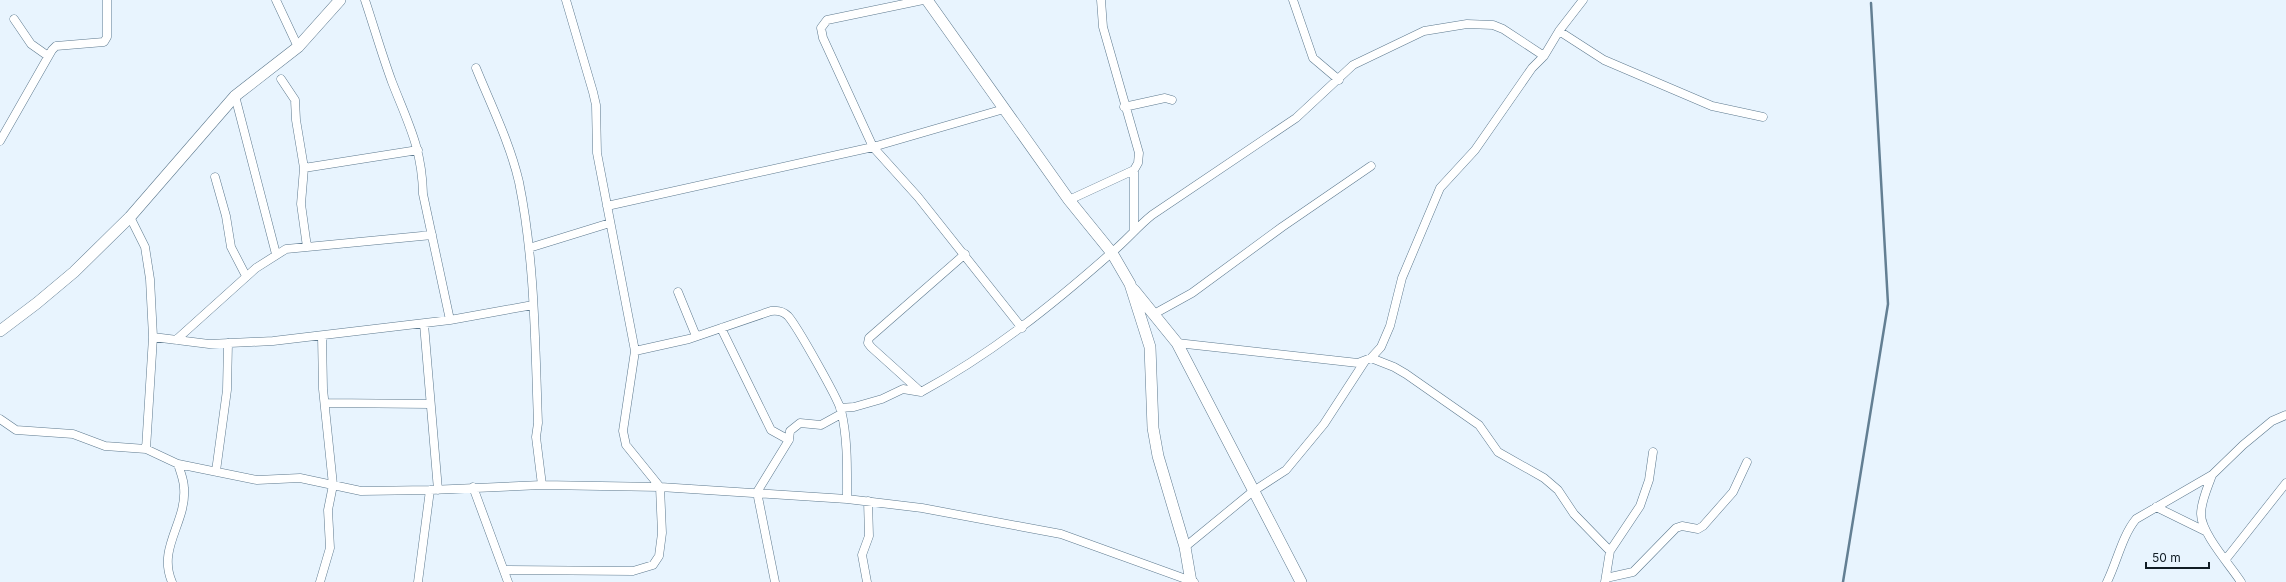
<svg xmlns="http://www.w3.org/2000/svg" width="2286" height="582" font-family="Inter,sans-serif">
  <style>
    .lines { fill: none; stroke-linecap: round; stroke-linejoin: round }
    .stream { stroke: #637f93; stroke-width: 2.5 }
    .minor-casing { stroke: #5d798e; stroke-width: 9 }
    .tertiary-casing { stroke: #5d798e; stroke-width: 12 }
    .minor { stroke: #fff; stroke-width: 8 }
    .tertiary { stroke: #fff; stroke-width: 11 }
  </style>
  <rect width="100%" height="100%" fill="#e8f4fe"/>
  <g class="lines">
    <!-- stream -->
    <path class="stream" d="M1843 582 1888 304 1871 3"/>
    <defs>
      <path id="minor" d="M276 0 298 47
        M365 0C374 27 382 55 392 82 408 123 422 148 423 194L450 320
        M923 0 827 20 821 28 823 38 873 147 918 197 1022 328
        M1101 0 1103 27 1139 153 1138 163 1134 170V230
        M1293 0 1313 58 1339 80
        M14 19 31 44 48 56
        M1559 31 1604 60 1712 106 1763 117
        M476 68C491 105 510 143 519 182 535 261 535 343 538 423L536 437 542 485
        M281 79 295 100 296 120 304 168 301 204 307 247
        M235 96 276 254
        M1124 107 1165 98 1172 100
        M0 141 52 50 56 46 104 42 107 37V0
        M304 168 418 150
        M215 177 226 216 231 247 246 276
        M1069 200 1134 170
        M607 206 873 147 1004 109
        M130 217 145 247 150 279 153 337 146 449
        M529 248 610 223
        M678 292 696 336
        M1154 314 1192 293 1282 227 1371 166
        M424 324 438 490
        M721 328 771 430 789 440 790 431 800 423 821 425 841 414
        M153 337 209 344 273 341 450 320 533 305
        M176 340 256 268 286 249 432 235
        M1177 343 1358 363 1371 358 1381 347 1390 326 1402 278 1440 188 1475 150 1532 68 1544 56 1559 31 1583 0
        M635 351 689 339 771 311C778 310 783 311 788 316 797 326 837 397 841 410 848 439 847 469 847 499
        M1371 358 1394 367 1406 374 1479 425 1498 452 1544 478 1558 490 1574 514 1610 551 1605 582
        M921 392 871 347 868 343 869 338 965 254
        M325 403 430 404
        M840 408 854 407 882 399 903 389 921 392C991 354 1051 306 1110 254 1125 242 1137 227 1152 215L1296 118 1353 65 1424 31 1467 24 1493 25 1503 29 1544 56
        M0 419 16 430 73 434 105 446 146 449 178 464 257 480 300 478 361 491 430 490 542 485 660 487 847 499 922 508 1061 534 1194 582
        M216 471 227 390 228 343
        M2212 475C2208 487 2201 501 2201 514 2201 533 2230 565 2241 582
        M473 487 508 582
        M2156 507 2205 531
        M1185 547 1252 492 1286 470 1324 424 1365 361
        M1610 551 1640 506 1649 480 1653 452
        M2226 559 2286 483
        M504 570 633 571 653 565 659 556 662 533 660 487 626 445 623 431 635 351 597 153 596 105 593 92 566 0
        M1606 578 1633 572 1676 528 1682 526 1698 529 1703 526 1733 492 1747 462
        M172 582C157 548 187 522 184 488 184 480 180 471 178 464
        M320 582 330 548 328 510 333 485 323 389 322 336
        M418 582 430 490
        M775 582 757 492 789 440
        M867 582 862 555 869 536 868 501
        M2107 582C2117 562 2122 536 2136 519L2212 475 2243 445 2272 421 2286 415"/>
      <path id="tertiary" d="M927 0 1069 200 1112 253 1130 284 1150 347 1153 428 1158 456 1185 547 1191 582
        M1134 290 1177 343 1301 582
        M0 331 37 303 74 272 130 217 235 96 298 47 340 0"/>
    </defs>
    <!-- minor casing -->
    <use href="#minor" class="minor-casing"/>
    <!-- tertiary casing -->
    <use href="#tertiary" class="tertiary-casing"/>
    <!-- minor -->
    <use href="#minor" class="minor"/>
    <!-- tertiary -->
    <use href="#tertiary" class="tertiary"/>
  </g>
  <!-- scale -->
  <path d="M2146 562v6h63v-6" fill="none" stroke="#101c24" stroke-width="2"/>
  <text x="2152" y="562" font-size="12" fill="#101c24" stroke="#e8f4fe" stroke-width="3" paint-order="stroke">50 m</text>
</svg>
